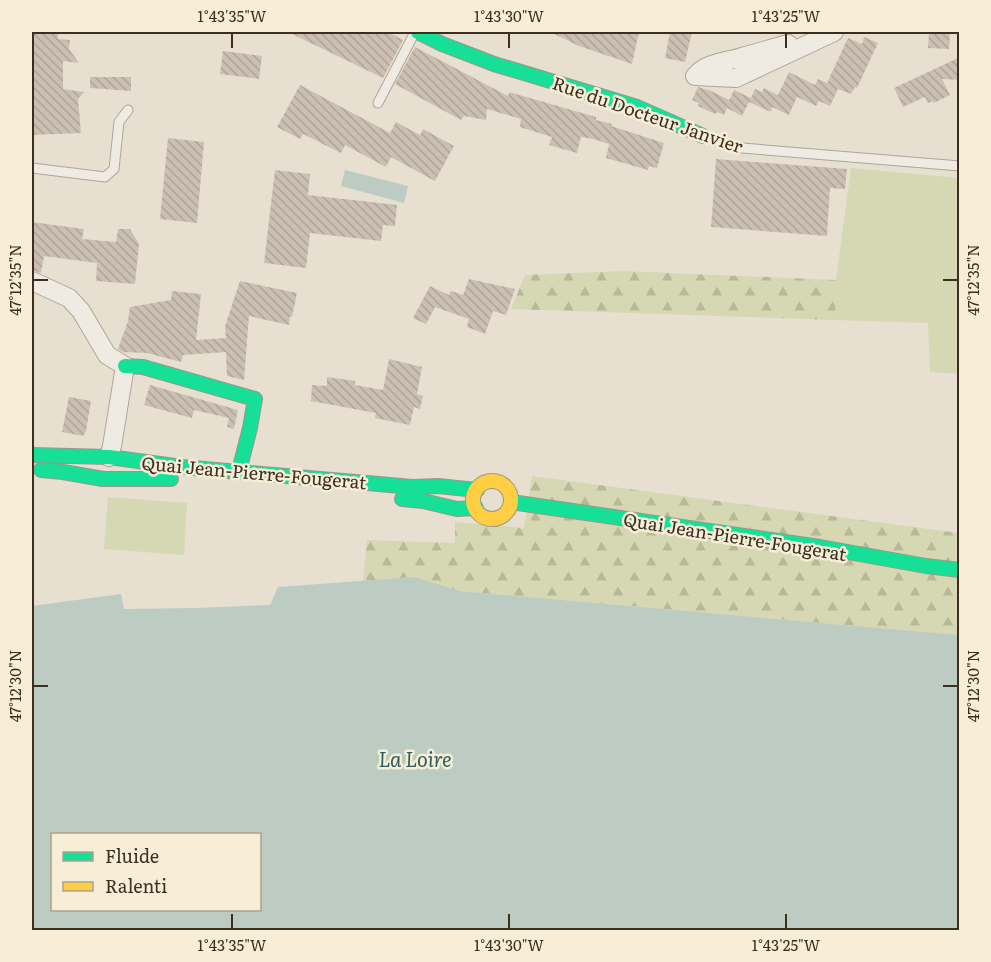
<svg xmlns="http://www.w3.org/2000/svg" width="991" height="962" font-family="Literata,serif">
  <style>
    .green { fill: #d6d7b3 }
    .forest { fill: url(#forest-firs) }
    .water { fill: #bcccc2; fill-rule: evenodd }
    .building { fill: url(#building-back-hatch) }
    .lines { fill: none; stroke-linecap: round; stroke-linejoin: round }
    .lane-casing { stroke: #ada599; stroke-width: 11 }
    .street-casing { stroke: #ada599; stroke-width: 20 }
    .fast-casing { stroke: #9c958a; stroke-width: 16 }
    .slow-casing { stroke: #9c958a; stroke-width: 16 }
    .lane { stroke: #efebe3; stroke-width: 9 }
    .street { stroke: #efebe3; stroke-width: 18 }
    .fast { stroke: #16e098; stroke-width: 14 }
    .slow { stroke: #ffcf43; stroke-width: 14 }
    .ticks { fill: none; stroke: #3d2e20; stroke-width: 2 }
    .labels { text-anchor: middle; dominant-baseline: central; stroke-width: 5; stroke-linejoin: round; paint-order: stroke }
    .street-label { font-size: 18px; fill: #3d2e20; stroke: #f7eed8 }
    .water-label { font-size: 20px; font-style: italic; fill: #2f5d5a; stroke: #f7eed8 }
    .neatline { fill: none; stroke: #3d2e20; stroke-width: 2 }
    .ticks-label { font-size: 15px; text-anchor: middle; fill: #3d2e20 }
  </style>
  <defs>
    <pattern id="forest-firs" width="22" height="20" patternUnits="userSpaceOnUse" patternTransform="scale(1.5)"><rect width="22" height="20" fill="#d6d7b3"/><path d="M5 1l3.5 6h-7zM16 11l3.5 6h-7z" fill="#b9b99a"/></pattern>
    <pattern id="building-back-hatch" width="6" height="6" patternUnits="userSpaceOnUse" patternTransform="scale(1.5)"><rect width="6" height="6" fill="#cbbfb2"/><path d="M-1 5l2 2M0 0l6 6M5-1l2 2" fill="none" stroke="#afa499"/></pattern>
  </defs>
  <rect width="100%" height="100%" fill="#e7e0d1"/>
  <!-- green -->
  <path class="green" d="M851 168 959 178V374L930 372 928 323 835 320 836 280Z
    M108 497 187 503 184 555 104 549Z"/>
  <!-- forest -->
  <path class="forest" d="M623 271 836 280 835 320 511 309 525 275Z
    M532 476 959 533V635L460 591 415 577 363 581 367 540 455 543V522L524 528Z"/>
  <!-- water -->
  <path class="water" d="M345 170 408 186 404 203 341 186Z
    M415 577 460 591 959 635V930H32V606L121 594 124 609 196 608 270 605 278 587ZM52 834H260V910H52Z"/>
  <!-- building -->
  <path class="building" d="M32 32H53V34H58V39L70 40 69 49 79 63 63 61V89L84 92 78 99 81 133 32 135Z
    M288 32H388L403 40 383 78Z
    M550 32H639L632 64 579 46Z
    M670 32H692L685 62 665 58Z
    M929 32H950L949 49 928 48Z
    M864 37 878 43 857 88 855 87 851 94 838 89 830 106 819 101 816 106 797 97 789 115 772 107 771 112 749 102 742 116 727 108 724 115 717 112 715 114 698 106 699 103 692 100 698 87 711 91 729 100 734 90 751 98 755 89 762 92 764 88 778 95 789 72 815 85 818 79 827 83 848 38 862 44Z
    M415 47 508 96 509 92 596 117V120L612 124 611 126 664 143 657 168 649 166 648 170 606 158 609 144 593 139 581 137 577 153 549 145 552 137 520 127 521 119 487 109 486 120 464 116 461 120 395 84Z
    M223 51 262 56 259 79 220 74Z
    M960 57V80L942 79 950 95 934 103 933 101 928 103 925 97 903 107 894 88Z
    M90 77H131V91L90 88Z
    M300 85 390 133 396 122 420 135 423 129 454 146 435 181 391 157 386 167 345 145 341 153 303 134 300 139 277 127Z
    M168 138 204 142 197 223 160 219Z
    M716 159 847 169 845 189 830 188 827 236 711 227Z
    M275 170 310 174 308 195 397 205 395 226 383 225 381 241 310 233 306 268 264 263Z
    M32 222 84 229 82 239 116 242 118 229H130L139 244 135 284 96 281 97 263 44 256 41 273 32 270Z
    M469 279 515 289 506 315 493 311 485 334 467 327 469 319 435 307 426 324 413 318 430 286 449 295 451 291 463 295Z
    M240 281 297 293 292 317 290 316 289 325 249 316 244 380 227 376 226 352 183 355 181 362 147 353 123 352 118 349 128 321 130 307 171 300 172 291 201 294 196 340 226 338 225 326Z
    M389 359 422 367 417 394 423 396 420 409 414 407 410 425 375 418 376 413 311 401 312 385 327 386V377L355 381V385L383 390Z
    M150 385 238 410 234 429 227 427 229 418 194 410 192 418 144 405Z
    M69 397 91 401 86 431 83 436 62 432Z"/>
  <g class="lines">
    <defs>
      <path id="lane" d="M378 103 415 32
        M705 137 721 143 742 148 960 166
        M32 168 105 177 114 169 119 122 128 110"/>
      <path id="street" d="M695 76 736 78 834 32
        M695 76C707 62 726 62 742 57 757 53 773 48 788 44
        M32 281 69 298 81 311 107 355 125 366 112 446 109 457"/>
      <path id="fast" d="M418 32 442 44 494 64 637 107 703 136
        M125 366 143 367 255 399 250 428 239 471
        M32 455 109 457 182 467 413 487 438 486 477 490
        M41 470 63 472 103 479H171
        M402 499 423 501 457 509 476 508
        M511 502 820 547 926 566 960 570"/>
      <path id="slow" d="M473 500a19 19 0 1 1 38 0a19 19 0 1 1-38 0Z"/>
    </defs>
    <!-- lane casing -->
    <use href="#lane" class="lane-casing"/>
    <!-- street casing -->
    <use href="#street" class="street-casing"/>
    <!-- fast casing -->
    <use href="#fast" class="fast-casing"/>
    <!-- slow casing -->
    <use href="#slow" class="slow-casing"/>
    <!-- lane -->
    <use href="#lane" class="lane"/>
    <!-- street -->
    <use href="#street" class="street"/>
    <!-- fast -->
    <use href="#fast" class="fast"/>
    <!-- slow -->
    <use href="#slow" class="slow"/>
  </g>
  <!-- ticks -->
  <path class="ticks" d="M232 33V48M509 33V48M786 33V48M33 280H48M943 280H958M33 686H48M943 686H958M232 914V929M509 914V929M786 914V929"/>
  <g class="labels">
    <!-- street labels -->
    <g class="street-label">
      <text transform="translate(648 114) rotate(19)">Rue du Docteur Janvier</text>
      <text transform="translate(254 472) rotate(5)">Quai Jean-Pierre-Fougerat</text>
      <text transform="translate(735 536) rotate(9)">Quai Jean-Pierre-Fougerat</text>
    </g>
    <!-- water labels -->
    <g class="water-label">
      <text x="415" y="758">La Loire</text>
    </g>
  </g>
  <!-- border -->
  <rect width="991" height="962" fill="none" stroke="#f7eed8" stroke-width="66"/>
  <!-- legend -->
  <rect x="51" y="833" width="210" height="78" fill="#f7eed8" stroke="#ada18e" stroke-width="1.5"/>
  <rect x="63" y="852" width="30" height="9" fill="#16e098" stroke="#ada18e" stroke-width="1.5"/>
  <text x="105" y="863" font-size="18" fill="#3d2e20">Fluide</text>
  <rect x="63" y="882" width="30" height="9" fill="#ffcf43" stroke="#ada18e" stroke-width="1.5"/>
  <text x="105" y="893" font-size="18" fill="#3d2e20">Ralenti</text>
  <rect x="33" y="33" width="925" height="896" class="neatline"/>
  <g class="ticks-label">
    <text x="232" y="22">1°43'35"W</text>
    <text x="509" y="22">1°43'30"W</text>
    <text x="786" y="22">1°43'25"W</text>
    <text transform="translate(16 280) rotate(-90)" y="5">47°12'35"N</text>
    <text transform="translate(974 280) rotate(-90)" y="5">47°12'35"N</text>
    <text transform="translate(16 686) rotate(-90)" y="5">47°12'30"N</text>
    <text transform="translate(974 686) rotate(-90)" y="5">47°12'30"N</text>
    <text x="232" y="951">1°43'35"W</text>
    <text x="509" y="951">1°43'30"W</text>
    <text x="786" y="951">1°43'25"W</text>
  </g>
</svg>
